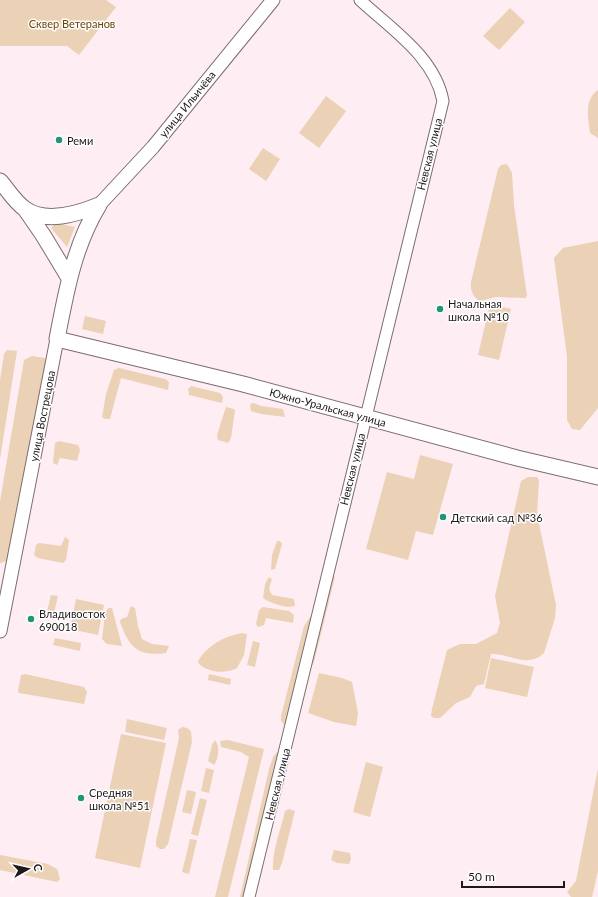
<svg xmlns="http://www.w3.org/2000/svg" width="598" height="897" font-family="Lato,sans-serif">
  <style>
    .green { fill: #ebd1b6 }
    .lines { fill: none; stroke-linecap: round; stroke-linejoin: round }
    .minor-casing { stroke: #7b6d70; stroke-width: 13 }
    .tertiary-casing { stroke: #7b6d70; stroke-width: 15 }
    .secondary-casing { stroke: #7b6d70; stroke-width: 17 }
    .minor { stroke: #fff; stroke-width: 11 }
    .tertiary { stroke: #fff; stroke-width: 13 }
    .secondary { stroke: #fff; stroke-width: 15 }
    .poi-dot { fill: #219578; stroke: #fff; stroke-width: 1.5 }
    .labels { text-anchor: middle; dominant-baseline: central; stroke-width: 3; stroke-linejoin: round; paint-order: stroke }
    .park-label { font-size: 11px; fill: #6d4306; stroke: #fff }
    .street-label { font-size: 11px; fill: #1e1819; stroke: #fff }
    .poi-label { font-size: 11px; fill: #1e1819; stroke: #fff; text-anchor: start }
  </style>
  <rect width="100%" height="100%" fill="#feedf2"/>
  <!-- green -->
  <path class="green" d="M0 0H106L116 7 79 55 67 46H0Z
    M510 8 525 22 499 50 483 36Z
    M598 90V138L590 133C588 118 584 99 598 90Z
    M326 96 346 111 319 148 299 133Z
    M263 148 280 159 266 181 249 169Z
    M507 164 512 173 514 205 527 296 525 298 496 297 480 301C473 297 470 290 471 282L498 169 501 165Z
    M56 223 75 227 67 247 51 228Z
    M598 241V408L580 430 572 429 567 420V357L554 258 563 248Z
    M490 304 511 309 499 360 478 355Z
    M85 316 106 321 103 334 82 329Z
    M7 350 17 351 0 459V380L4 354Z
    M32 356 45 358 47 361 7 561 0 563V501L24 360Z
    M119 368 165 379 169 382 168 390 121 378 110 419H105L102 417 106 394 114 370Z
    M191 386 220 393 223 397 222 403 189 395 188 389Z
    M254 403 261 406 283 409 285 417 261 414 251 411 250 404Z
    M226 407 234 409 235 411 231 438 228 443 218 440 217 435Z
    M59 441 78 445 80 450 77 461 60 458 57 465 53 463 55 443Z
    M420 455 453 464 433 535 416 531 408 560 366 549 387 472 414 479Z
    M528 477H537L539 480 537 514 556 605 555 618 544 653C527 669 509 653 491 654L484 684 476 686 470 697 456 703 440 718H434L431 716 432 709 447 650 460 644H476L497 633 500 623 495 596 521 481Z
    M65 537 69 540 66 560 63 563 38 558 34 555 36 545 39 543 61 546Z
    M277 541H280L282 544 275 569 271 570 272 555Z
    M332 574 335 577 314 662 311 668H308Z
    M269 577 272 579 269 589 272 595 294 599 295 606C286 609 270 603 263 598L265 584Z
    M51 595 58 596 53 617 46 616Z
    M76 599 104 605 98 635 70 629Z
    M131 606 135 608 138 626 142 639 152 644 169 646 166 653C138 657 129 647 120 622L121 619 127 617Z
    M263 607 289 611 294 615 293 623 266 618 264 625 258 627 256 624 259 610Z
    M108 608H112L122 646 107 644 102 639 105 614Z
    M310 617H313L285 726 281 721V716L304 626Z
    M242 633 247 634 244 655 237 668C226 674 209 673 199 664L198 661C208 645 224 636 242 633Z
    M55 638 81 643 80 651 53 645Z
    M253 641 260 643 255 667 247 665Z
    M491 658 534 667 527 697 485 688Z
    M319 673 342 678 352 682 358 713 356 726 334 722 308 713Z
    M25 674 84 687 87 692 84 704 19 693 18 691 21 675Z
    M209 674 231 679 230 685 208 680Z
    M127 719 167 728 164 740 125 732Z
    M182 727 187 728 191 731 192 742 168 844 164 849H160L156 846V841L179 738 178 730Z
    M121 734 166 743 140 868 95 858Z
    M215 740C220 746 219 758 214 765L208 761 212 745Z
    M228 740 264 749 228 897H215L249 757 241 752 221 747 220 741Z
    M277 752 280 753 247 897H240L269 769 273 757Z
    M366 762 383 767 370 817 353 812Z
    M206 768 214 770 209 793 201 791Z
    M598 768V871L592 897H571L567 892 576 881Z
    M187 790 196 792 191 814 182 812Z
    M200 798 207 800 198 836 191 834Z
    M289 809 295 811 282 863 279 870H273C272 850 281 830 285 811Z
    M190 839 197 840 189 874 182 872Z
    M334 850 350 853 351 859 349 864 337 863 331 860Z
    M0 855 48 864 57 869 60 879 57 882 0 870Z"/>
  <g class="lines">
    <defs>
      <path id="minor" d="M249 897 443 101C435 57 391 29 360 0"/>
      <path id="tertiary" d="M99 205 153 147 273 0
        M0 631 57 339"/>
      <path id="secondary" d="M0 181C8 190 15 202 25 209 46 224 77 214 99 205
        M99 205C74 246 66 292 57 339L243 384 517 458 598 477
        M25 209 43 235 69 278"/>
    </defs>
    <!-- minor casing -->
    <use href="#minor" class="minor-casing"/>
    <!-- tertiary casing -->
    <use href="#tertiary" class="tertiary-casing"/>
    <!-- secondary casing -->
    <use href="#secondary" class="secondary-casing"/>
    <!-- minor -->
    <use href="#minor" class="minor"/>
    <!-- tertiary -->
    <use href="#tertiary" class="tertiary"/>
    <!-- secondary -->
    <use href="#secondary" class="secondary"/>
  </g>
  <!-- markers -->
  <g class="poi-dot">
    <circle cx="59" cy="140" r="4"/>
    <circle cx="440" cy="309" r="4"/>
    <circle cx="443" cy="517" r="4"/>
    <circle cx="31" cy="619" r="4"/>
    <circle cx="81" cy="798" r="4"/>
  </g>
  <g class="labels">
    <!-- park labels -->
    <g class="park-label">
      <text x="72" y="23">Сквер Ветеранов</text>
    </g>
    <!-- street labels -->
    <g class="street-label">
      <text transform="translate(187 104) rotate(-51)">улица Ильичёва</text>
      <text transform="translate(429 154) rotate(-76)">Невская улица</text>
      <text transform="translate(328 407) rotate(15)">Южно-Уральская улица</text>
      <text transform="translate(42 416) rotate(-79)">улица Вострецова</text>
      <text transform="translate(352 469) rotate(-76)">Невская улица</text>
      <text transform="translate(277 784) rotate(-76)">Невская улица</text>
    </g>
    <!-- poi labels -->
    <g class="poi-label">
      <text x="67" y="140">Реми</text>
      <text x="448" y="303">Начальная<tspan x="448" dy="13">школа №10</tspan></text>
      <text x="451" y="517">Детский сад №36</text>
      <text x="39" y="613">Владивосток<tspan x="39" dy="13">690018</tspan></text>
      <text x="89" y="792">Средняя<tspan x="89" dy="13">школа №51</tspan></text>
    </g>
  </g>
  <!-- north arrow -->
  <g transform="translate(28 869) rotate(82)" stroke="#ffffff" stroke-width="3" paint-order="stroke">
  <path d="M0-3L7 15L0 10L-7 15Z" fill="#1e1819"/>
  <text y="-6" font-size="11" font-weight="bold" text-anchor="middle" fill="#1e1819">С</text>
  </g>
  <!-- scale -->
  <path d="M462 881v6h102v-6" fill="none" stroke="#1e1819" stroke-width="2"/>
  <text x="468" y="881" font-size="12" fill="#1e1819" stroke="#ffffff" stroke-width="3" paint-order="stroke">50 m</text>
</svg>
